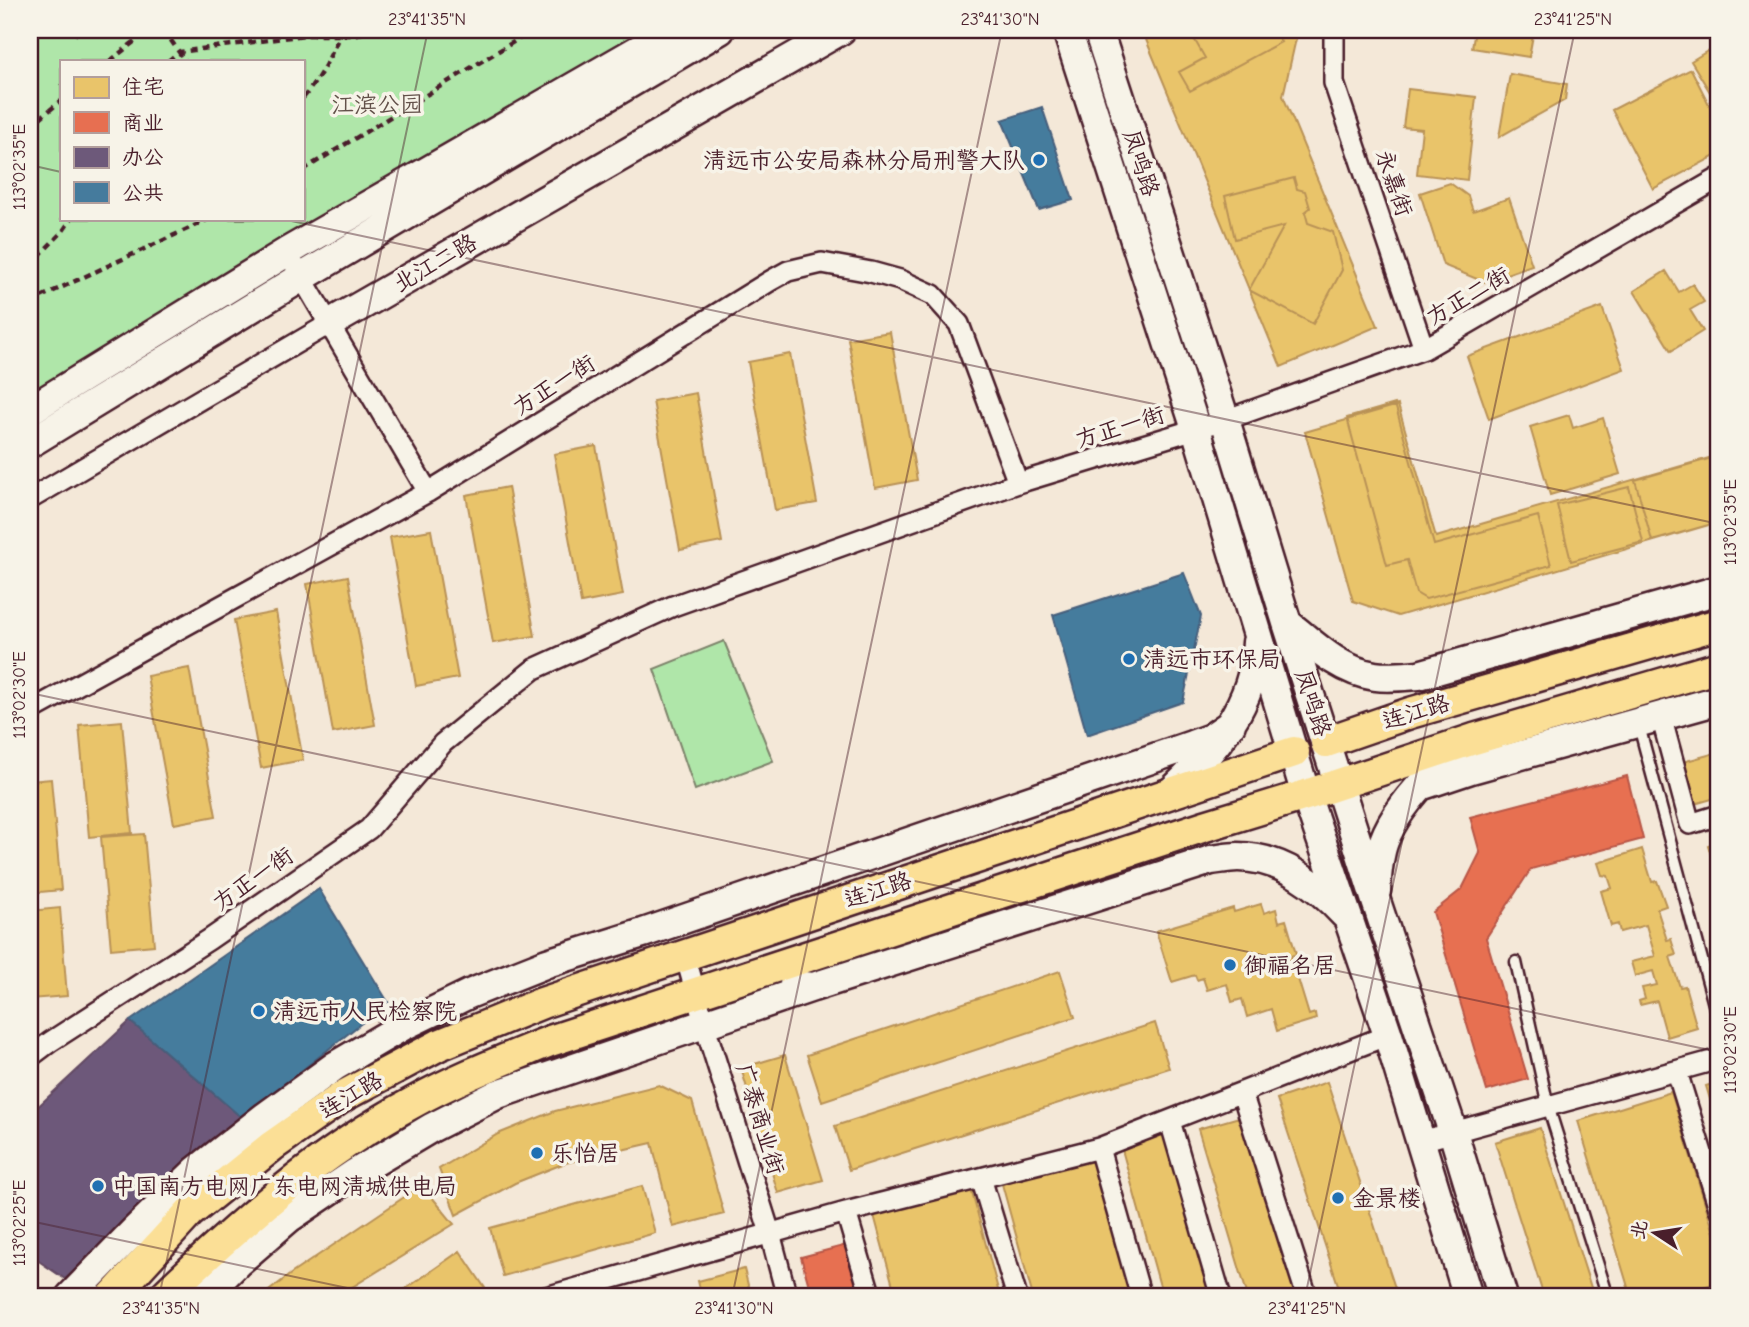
<svg xmlns="http://www.w3.org/2000/svg" width="1749" height="1327" font-family="'Comic Neue','LXGW WenKai TC',sans-serif">
  <style>
    .green { fill: #afe6a9; stroke: #7c826a; stroke-width: 2; fill-rule: evenodd }
    .homes { fill: #e9c46a; stroke: #b99257; stroke-width: 2 }
    .shops { fill: #e76f51; stroke: #b85746; stroke-width: 2 }
    .offices { fill: #6d597a; stroke: #624862; stroke-width: 2 }
    .public { fill: #457b9d; stroke: #465f7b; stroke-width: 2 }
    .lines { fill: none; stroke-linecap: round; stroke-linejoin: round }
    .lane-casing { stroke: #4a1f2b; stroke-width: 15 }
    .street-casing { stroke: #4a1f2b; stroke-width: 24 }
    .secondary-casing { stroke: #4a1f2b; stroke-width: 33 }
    .primary-casing { stroke: #4a1f2b; stroke-width: 35 }
    .path { stroke: #4a1f2b; stroke-width: 4.5; stroke-dasharray: 7 5; stroke-linecap: butt }
    .lane { stroke: #f7f3e8; stroke-width: 10 }
    .street { stroke: #f7f3e8; stroke-width: 19 }
    .secondary { stroke: #f7f3e8; stroke-width: 28 }
    .primary { stroke: #fbdf96; stroke-width: 30 }
    .ticks { fill: none; stroke: #4a1f2b; stroke-width: 2; stroke-opacity: 0.45 }
    .poi-dot { fill: #1f6fb2; stroke: #f7f3e8; stroke-width: 2.5 }
    .labels { text-anchor: middle; dominant-baseline: central; stroke-width: 7; stroke-linejoin: round; paint-order: stroke }
    .park-label { font-size: 23px; fill: #63514a; stroke: #f7f3e8 }
    .poi-label { font-size: 23px; fill: #4a1f2b; stroke: #f7f3e8; text-anchor: start }
    .street-label { font-size: 23px; fill: #4a1f2b; stroke: #f7f3e8 }
    .neatline { fill: none; stroke: #4a1f2b; stroke-width: 2.5 }
    .ticks-label { font-size: 18px; text-anchor: middle; fill: #4a1f2b }
  </style>
  <rect width="100%" height="100%" fill="#f4e8d8"/>
  <filter id="ink" filterUnits="userSpaceOnUse"><feTurbulence type="fractalNoise" baseFrequency=".0143" numOctaves="2"/><feDisplacementMap in="SourceGraphic" scale="14" xChannelSelector="R" yChannelSelector="G"/><feConvolveMatrix kernelMatrix="1 2 1 2 8 2 1 2 1" color-interpolation-filters="sRGB"/></filter>
  <g filter="url(#ink)">
    <!-- green -->
    <path class="green" d="M30 30H71L76 35 77 30H654L30 395ZM61 61H303V219H61Z
      M724 641 773 761 695 790 654 669Z"/>
    <!-- homes -->
    <path class="homes" d="M1142 30H1298L1283 96 1378 326 1281 367Z
      M1189 30H1274L1281 42 1190 91 1179 72 1205 58Z
      M1475 30H1534L1529 57 1472 48Z
      M1719 44V107L1691 61Z
      M1691 69 1719 124V154L1653 189 1612 110Z
      M1510 74 1567 84 1565 100 1499 137Z
      M1408 89 1476 97 1467 180 1417 174 1422 129 1403 127Z
      M1294 178 1297 189 1305 191 1310 208 1305 212 1308 223 1333 232 1342 270 1313 324 1249 290 1284 226 1235 239 1225 196Z
      M1450 183 1468 196 1473 211 1509 198 1532 265 1484 282 1443 265 1420 193Z
      M1666 271 1679 292 1693 284 1704 302 1690 310 1703 331 1671 351 1634 291Z
      M1602 307 1624 369 1489 419 1467 356Z
      M890 332 917 480 875 488 848 339Z
      M790 354 817 503 775 510 748 362Z
      M696 393 722 542 680 550 653 401Z
      M1395 404 1434 545 1538 516 1551 565 1426 599 1416 593 1407 560 1387 565 1347 418Z
      M1398 405 1436 537 1719 455V522L1398 616 1353 601 1305 432Z
      M1569 415 1573 428 1603 418 1620 474 1550 495 1530 427Z
      M596 446 623 595 581 603 554 454Z
      M1719 456V522L1652 541 1635 480Z
      M508 487 535 636 493 643 466 495Z
      M1629 487 1643 542 1571 561 1557 505Z
      M431 530 458 678 416 686 390 537Z
      M348 576 375 725 333 733 307 584Z
      M276 612 303 760 261 768 234 620Z
      M189 668 216 816 174 824 147 676Z
      M122 721 132 833 89 837 79 725Z
      M1719 752V797L1691 805 1679 763Z
      M51 779 61 890 30 893V781Z
      M144 834 154 945 111 949 101 837Z
      M1719 841V882L1708 845Z
      M1642 849 1652 882 1657 881 1666 906 1657 909 1667 940 1671 939 1676 955 1670 957 1680 987 1685 986 1697 1028 1667 1037 1657 1001 1640 1005 1639 1001 1645 999 1642 988 1657 985 1653 971 1635 976 1631 962 1655 956 1646 925 1620 932 1618 924 1611 926 1601 891 1612 888 1608 876 1602 875 1598 863Z
      M1261 904 1264 913 1276 909 1279 922 1286 920 1296 954 1291 956 1309 1015 1315 1013 1316 1019 1277 1031 1271 1009 1247 1017 1242 999 1232 1002 1227 984 1207 990 1203 978 1197 980 1195 975 1172 982 1156 931 1233 908 1234 912Z
      M60 908 67 996 30 999V911Z
      M1060 971 1075 1017 822 1101 807 1055Z
      M1155 1023 1169 1068 849 1170 835 1126Z
      M785 1055 823 1180 778 1193 741 1068Z
      M1327 1082 1398 1297H1342L1277 1099Z
      M1719 1082V1129L1706 1086Z
      M659 1085 692 1101 724 1214 673 1227 652 1143 565 1163 515 1183 456 1215 439 1169 498 1134 555 1111Z
      M1671 1092 1719 1249V1282L1672 1297H1631L1578 1121Z
      M1246 1115 1300 1297H1248L1198 1129Z
      M1540 1128 1594 1297H1544L1495 1142Z
      M1168 1133 1214 1297H1163L1121 1146Z
      M1096 1157 1135 1297H1033L1002 1184Z
      M422 1185 454 1224 336 1297H261L292 1273Z
      M642 1186 655 1233 503 1276 490 1228Z
      M971 1189 1000 1297H896L874 1215Z
      M460 1251 485 1288 472 1297H394Z
      M744 1269 751 1297H702L698 1281Z
      M641 1290 642 1297H600L599 1295Z"/>
    <!-- shops -->
    <path class="shops" d="M1627 776 1643 839 1531 869 1486 938 1528 1079 1487 1091 1433 912 1462 889 1480 853 1470 817Z
      M847 1245 861 1297H812L801 1257Z"/>
    <!-- offices -->
    <path class="offices" d="M130 1021 242 1118 65 1279 30 1255V1114Z"/>
    <!-- public -->
    <path class="public" d="M1042 107 1073 200 1039 210 1002 120Z
      M1184 573 1201 616 1183 702 1087 735 1053 615Z
      M319 889 388 1002 242 1118 130 1021Z"/>
    <g class="lines">
      <defs>
        <path id="lane" d="M1639 726 1719 1023
          M1516 962 1548 1106 1608 1297"/>
        <path id="street" d="M1334 30V83L1424 349
          M295 266 428 492
          M30 499 329 324
          M30 711 428 492 770 281 788 271 822 263 871 272 900 280 933 295 959 324 1018 483
          M1661 716 1690 824 1719 815
          M685 955 704 1023 770 1233 787 1297
          M30 1057 50 1042 210 939 369 829 443 743 534 669 673 606 1018 483 1225 420 1424 349 1719 178
          M1677 1072 1719 1208
          M1242 1093 1307 1297
          M1170 1121 1221 1297
          M1421 1141 1719 1059
          M1099 1148 1141 1297
          M981 1178 1017 1297
          M846 1212 871 1297
          M546 1297 846 1212 1099 1148 1388 1035"/>
        <path id="secondary" d="M1067 30 1196 429 1306 795 1388 1035 1468 1297
          M1098 30 1225 420 1287 623 1376 901 1453 1132 1503 1297
          M329 324 841 30
          M30 410 287 252 673 30
          M30 443 302 277 720 30
          M1287 623C1314 645 1340 671 1375 676 1389 678 1405 676 1419 675L1719 590
          M1420 786 1471 769 1719 700
          M1171 792C1214 751 1255 705 1257 642
          M1376 891C1377 875 1378 857 1384 841 1393 816 1413 793 1432 773
          M794 985 813 987 1211 860C1220 859 1229 857 1238 857 1282 857 1317 885 1345 915
          M70 1297 135 1230 196 1171 266 1116 335 1066 403 1026 469 994 547 963 643 933 1192 745 1211 738 1231 724
          M203 1297 237 1263 289 1218 354 1174 431 1128 498 1094 813 987"/>
        <path id="primary" d="M1326 742 1410 713 1719 624
          M112 1297 190 1212 272 1146 345 1095 439 1045 542 1003 1294 752
          M163 1297C239 1224 320 1152 414 1102 457 1078 504 1060 550 1041L1205 826 1306 795 1474 739 1719 667"/>
      </defs>
      <!-- lane casing -->
      <use href="#lane" class="lane-casing"/>
      <!-- street casing -->
      <use href="#street" class="street-casing"/>
      <!-- secondary casing -->
      <use href="#secondary" class="secondary-casing"/>
      <!-- primary casing -->
      <use href="#primary" class="primary-casing"/>
      <!-- path -->
      <path class="path" d="M164 30 185 61
        M110 61 149 30
        M168 61 179 52 305 35H352L379 30
        M303 98C319 79 330 58 340 34
        M30 126 61 101
        M303 170 533 30
        M30 265 63 231 71 219
        M30 302 209 219"/>
      <!-- lane -->
      <use href="#lane" class="lane"/>
      <!-- street -->
      <use href="#street" class="street"/>
      <!-- secondary -->
      <use href="#secondary" class="secondary"/>
      <!-- primary -->
      <use href="#primary" class="primary"/>
    </g>
  </g>
  <!-- ticks -->
  <path class="ticks" d="M30 165 61 172M282 219 1719 524M30 693 1719 1052M30 1221 390 1297M159 1297 428 30M732 1297 1002 30M1305 1297 1575 30"/>
  <!-- markers -->
  <g class="poi-dot">
    <circle cx="1039" cy="160" r="7"/>
    <circle cx="1129" cy="659" r="7"/>
    <circle cx="1230" cy="965" r="7"/>
    <circle cx="259" cy="1011" r="7"/>
    <circle cx="537" cy="1153" r="7"/>
    <circle cx="98" cy="1186" r="7"/>
    <circle cx="1338" cy="1198" r="7"/>
  </g>
  <g class="labels">
    <!-- park labels -->
    <g class="park-label">
      <text x="377" y="104">江滨公园</text>
    </g>
    <!-- poi labels -->
    <g class="poi-label">
      <text x="1025" y="160" text-anchor="end">清远市公安局森林分局刑警大队</text>
      <text x="1143" y="659">清远市环保局</text>
      <text x="1244" y="965">御福名居</text>
      <text x="273" y="1011">清远市人民检察院</text>
      <text x="551" y="1153">乐怡居</text>
      <text x="112" y="1186">中国南方电网广东电网清城供电局</text>
      <text x="1352" y="1198">金景楼</text>
    </g>
    <!-- street labels -->
    <g class="street-label">
      <text transform="translate(1141 163) rotate(72)">凤鸣路</text>
      <text transform="translate(1394 183) rotate(71)">永嘉街</text>
      <text transform="translate(435 263) rotate(-30)">北江二路</text>
      <text transform="translate(1468 296) rotate(-30)">方正二街</text>
      <text transform="translate(554 385) rotate(-32)">方正一街</text>
      <text transform="translate(1120 427) rotate(-17)">方正一街</text>
      <text transform="translate(1313 703) rotate(72)">凤鸣路</text>
      <text transform="translate(1416 712) rotate(-17)">连江路</text>
      <text transform="translate(253 879) rotate(-35)">方正一街</text>
      <text transform="translate(878 890) rotate(-18)">连江路</text>
      <text transform="translate(351 1095) rotate(-31)">连江路</text>
      <text transform="translate(760 1119) rotate(73)">广泰商业街</text>
    </g>
  </g>
  <!-- margin -->
  <rect width="1749" height="1327" fill="none" stroke="#f7f3e8" stroke-width="77"/>
  <!-- legend -->
  <rect x="60" y="60" width="245" height="161" fill="#f7f3e8" stroke="#b29e9c" stroke-width="2"/>
  <rect x="74" y="77" width="35" height="21" fill="#e9c46a" stroke="#b29e9c" stroke-width="2"/>
  <text x="122" y="94" font-size="21" fill="#4a1f2b">住宅</text>
  <rect x="74" y="112" width="35" height="21" fill="#e76f51" stroke="#b29e9c" stroke-width="2"/>
  <text x="122" y="130" font-size="21" fill="#4a1f2b">商业</text>
  <rect x="74" y="147" width="35" height="21" fill="#6d597a" stroke="#b29e9c" stroke-width="2"/>
  <text x="122" y="164" font-size="21" fill="#4a1f2b">办公</text>
  <rect x="74" y="182" width="35" height="21" fill="#457b9d" stroke="#b29e9c" stroke-width="2"/>
  <text x="122" y="200" font-size="21" fill="#4a1f2b">公共</text>
  <!-- north arrow -->
  <g transform="translate(1655 1233) rotate(282)" stroke="#f7f3e8" stroke-width="5" paint-order="stroke">
  <path d="M0-5L12 26L0 18L-12 26Z" fill="#4a1f2b"/>
  <text y="-10" font-size="19" font-weight="bold" text-anchor="middle" fill="#4a1f2b">北</text>
  </g>
  <rect x="38" y="38" width="1672" height="1250" class="neatline"/>
  <g class="ticks-label">
    <text x="427" y="25">23°41'35"N</text>
    <text x="1000" y="25">23°41'30"N</text>
    <text x="1573" y="25">23°41'25"N</text>
    <text transform="translate(19 167) rotate(-90)" y="6">113°02'35"E</text>
    <text transform="translate(1730 522) rotate(-90)" y="6">113°02'35"E</text>
    <text transform="translate(19 695) rotate(-90)" y="6">113°02'30"E</text>
    <text transform="translate(1730 1050) rotate(-90)" y="6">113°02'30"E</text>
    <text transform="translate(19 1223) rotate(-90)" y="6">113°02'25"E</text>
    <text x="161" y="1314">23°41'35"N</text>
    <text x="734" y="1314">23°41'30"N</text>
    <text x="1307" y="1314">23°41'25"N</text>
  </g>
</svg>
